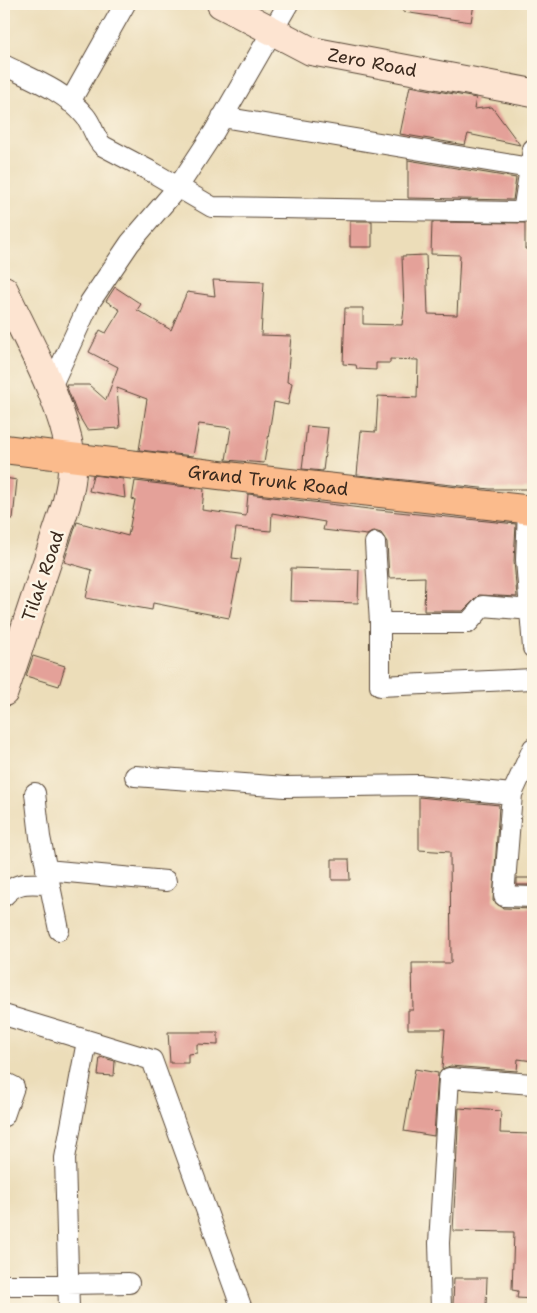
<svg xmlns="http://www.w3.org/2000/svg" width="537" height="1313" font-family="'Shantell Sans',sans-serif">
  <style>
    .building { fill: #e4a199 }
    .lines { fill: none; stroke-linecap: round; stroke-linejoin: round }
    .street-casing { stroke: #564535; stroke-width: 22 }
    .secondary-casing { stroke: #564535; stroke-width: 30 }
    .primary-casing { stroke: #564535; stroke-width: 30 }
    .street { stroke: #fff; stroke-width: 20 }
    .secondary { stroke: #fde4d1; stroke-width: 28 }
    .primary { stroke: #fbbb8c; stroke-width: 28 }
    .labels { text-anchor: middle; dominant-baseline: central; stroke-width: 5; stroke-linejoin: round; paint-order: stroke }
    .street-label { font-size: 18px; fill: #3b2a1e; stroke: #fcf5e5 }
  </style>
  <rect width="100%" height="100%" fill="#fcf5e5"/>
  <filter id="ink" filterUnits="userSpaceOnUse"><feTurbulence type="fractalNoise" baseFrequency=".02" numOctaves="2"/><feDisplacementMap in="SourceGraphic" scale="10" xChannelSelector="R" yChannelSelector="G"/><feConvolveMatrix kernelMatrix="1 2 1 2 8 2 1 2 1" color-interpolation-filters="sRGB"/></filter>
  <filter id="wash" filterUnits="userSpaceOnUse"><feTurbulence type="fractalNoise" baseFrequency=".0096" numOctaves="4" result="noise"/><feDisplacementMap in="SourceGraphic" scale="20" xChannelSelector="R" yChannelSelector="G"/><feGaussianBlur stdDeviation="1.12" result="paint"/><feColorMatrix in="noise" values="0 0 0 0 0 0 0 0 0 0 0 0 0 0 0 0 0 1.4 0 .05"/><feComposite in="paint" operator="in"/></filter>
  <g filter="url(#wash)">
    <rect width="100%" height="100%" fill="#ecddb9"/>
    <g id="blocks">
      <!-- building -->
      <path class="building" d="M403 4H474L471 22 403 12Z
        M410 86 476 98 474 109 492 107 520 145 468 134 465 145 400 134Z
        M408 160 516 178 513 200 408 198Z
        M350 221H372V247H350Z
        M432 222 525 223V249H533V489H490L357 475 361 431 376 432 378 396 417 398 418 360 390 359V363H376V370L357 369 356 365 343 364 345 308H363V324L402 325 404 309 402 256 426 255 428 314 457 315 460 255 431 254Z
        M213 280 264 282 261 335 291 336 287 382 292 383 288 405 274 402 264 463 226 460 231 428 199 424 193 456 139 450 147 399 117 388 120 428 87 430 76 411 66 385H89L106 400 118 367 89 352 100 330 106 333 120 310 106 301 115 287 141 304 137 310 171 330 187 292 215 296Z
        M307 426 328 428 323 471 302 469Z
        M93 475 123 479 125 498 89 491Z
        M4 478 17 480 13 519 4 518Z
        M135 481 204 489 202 510 246 516 248 494 369 509 516 524 514 561 517 597 479 595 463 611H424L425 577 389 578 387 542 381 533 374 531 367 535 323 530 325 522 272 513 271 531 236 528 232 558 241 559 229 618 153 603 152 610 86 598 92 570 64 562 77 522 128 536 135 500 132 499Z
        M291 568 359 570 358 603 290 601Z
        M33 656 65 666 59 686 26 676Z
        M419 797 499 805 493 901 503 908 533 909V1061L518 1059 517 1071 450 1066 442 1069 445 1029H408V1010H413L412 963H451L450 852 419 850Z
        M332 859H349L350 880H332Z
        M517 878H533V885H517Z
        M168 1032H218V1045L197 1044V1053L188 1054V1063H170Z
        M100 1057 115 1061 114 1076 98 1075Z
        M415 1069 438 1073 434 1136 404 1131Z
        M459 1108 501 1111 500 1133 531 1134 530 1191H533V1299L517 1298 518 1291 512 1290 514 1232 453 1231Z
        M454 1278H487L486 1306 453 1305Z"/>
    </g>
  </g>
  <g filter="url(#ink)">
    <use href="#blocks" fill-opacity="0" stroke="#564535" stroke-width="1"/>
    <g class="lines">
      <defs>
        <path id="street" d="M4 65C32 79 65 91 85 116 93 125 94 138 103 146L154 173 212 207 523 212 533 149
          M70 102 125 4
          M222 117 530 168
          M51 387 90 302 130 243 178 187 214 132 288 4
          M528 510 526 560 533 648
          M375 543 380 623V686L533 679
          M380 623H468L483 606 531 610
          M533 748 512 794 504 896 533 897
          M135 776 285 787 419 785 512 794
          M35 793 40 837 59 930
          M46 870 166 881
          M4 896C18 880 29 884 49 884
          M4 1015 152 1060 242 1309
          M4 1082 14 1087 4 1116
          M4 1285 129 1283
          M69 1309 65 1158 87 1041
          M441 1309 439 1243 449 1078 533 1084"/>
        <g id="secondary">
          <path id="s1" d="M221 4 311 51 533 93"/>
          <path d="M4 290C29 344 61 397 71 456 74 473 70 489 66 505L4 692"/>
        </g>
        <g id="primary">
          <path id="s2" d="M4 449 244 478 533 510"/>
        </g>
      </defs>
      <!-- street casing -->
      <use href="#street" class="street-casing"/>
      <!-- secondary casing -->
      <use href="#secondary" class="secondary-casing"/>
      <!-- primary casing -->
      <use href="#primary" class="primary-casing"/>
      <!-- street -->
      <use href="#street" class="street"/>
      <!-- secondary -->
      <use href="#secondary" class="secondary"/>
      <!-- primary -->
      <use href="#primary" class="primary"/>
    </g>
  </g>
  <g class="labels">
    <!-- street labels -->
    <g class="street-label">
      <text stroke="none"><textPath href="#s1" startOffset="164">Zero Road</textPath></text>
      <text stroke="none"><textPath href="#s2" startOffset="266">Grand Trunk Road</textPath></text>
      <text transform="translate(43 576) rotate(-71)">Tilak Road</text>
    </g>
  </g>
  <!-- margin -->
  <rect width="537" height="1313" fill="none" stroke="#fcf5e5" stroke-width="20"/>
</svg>
